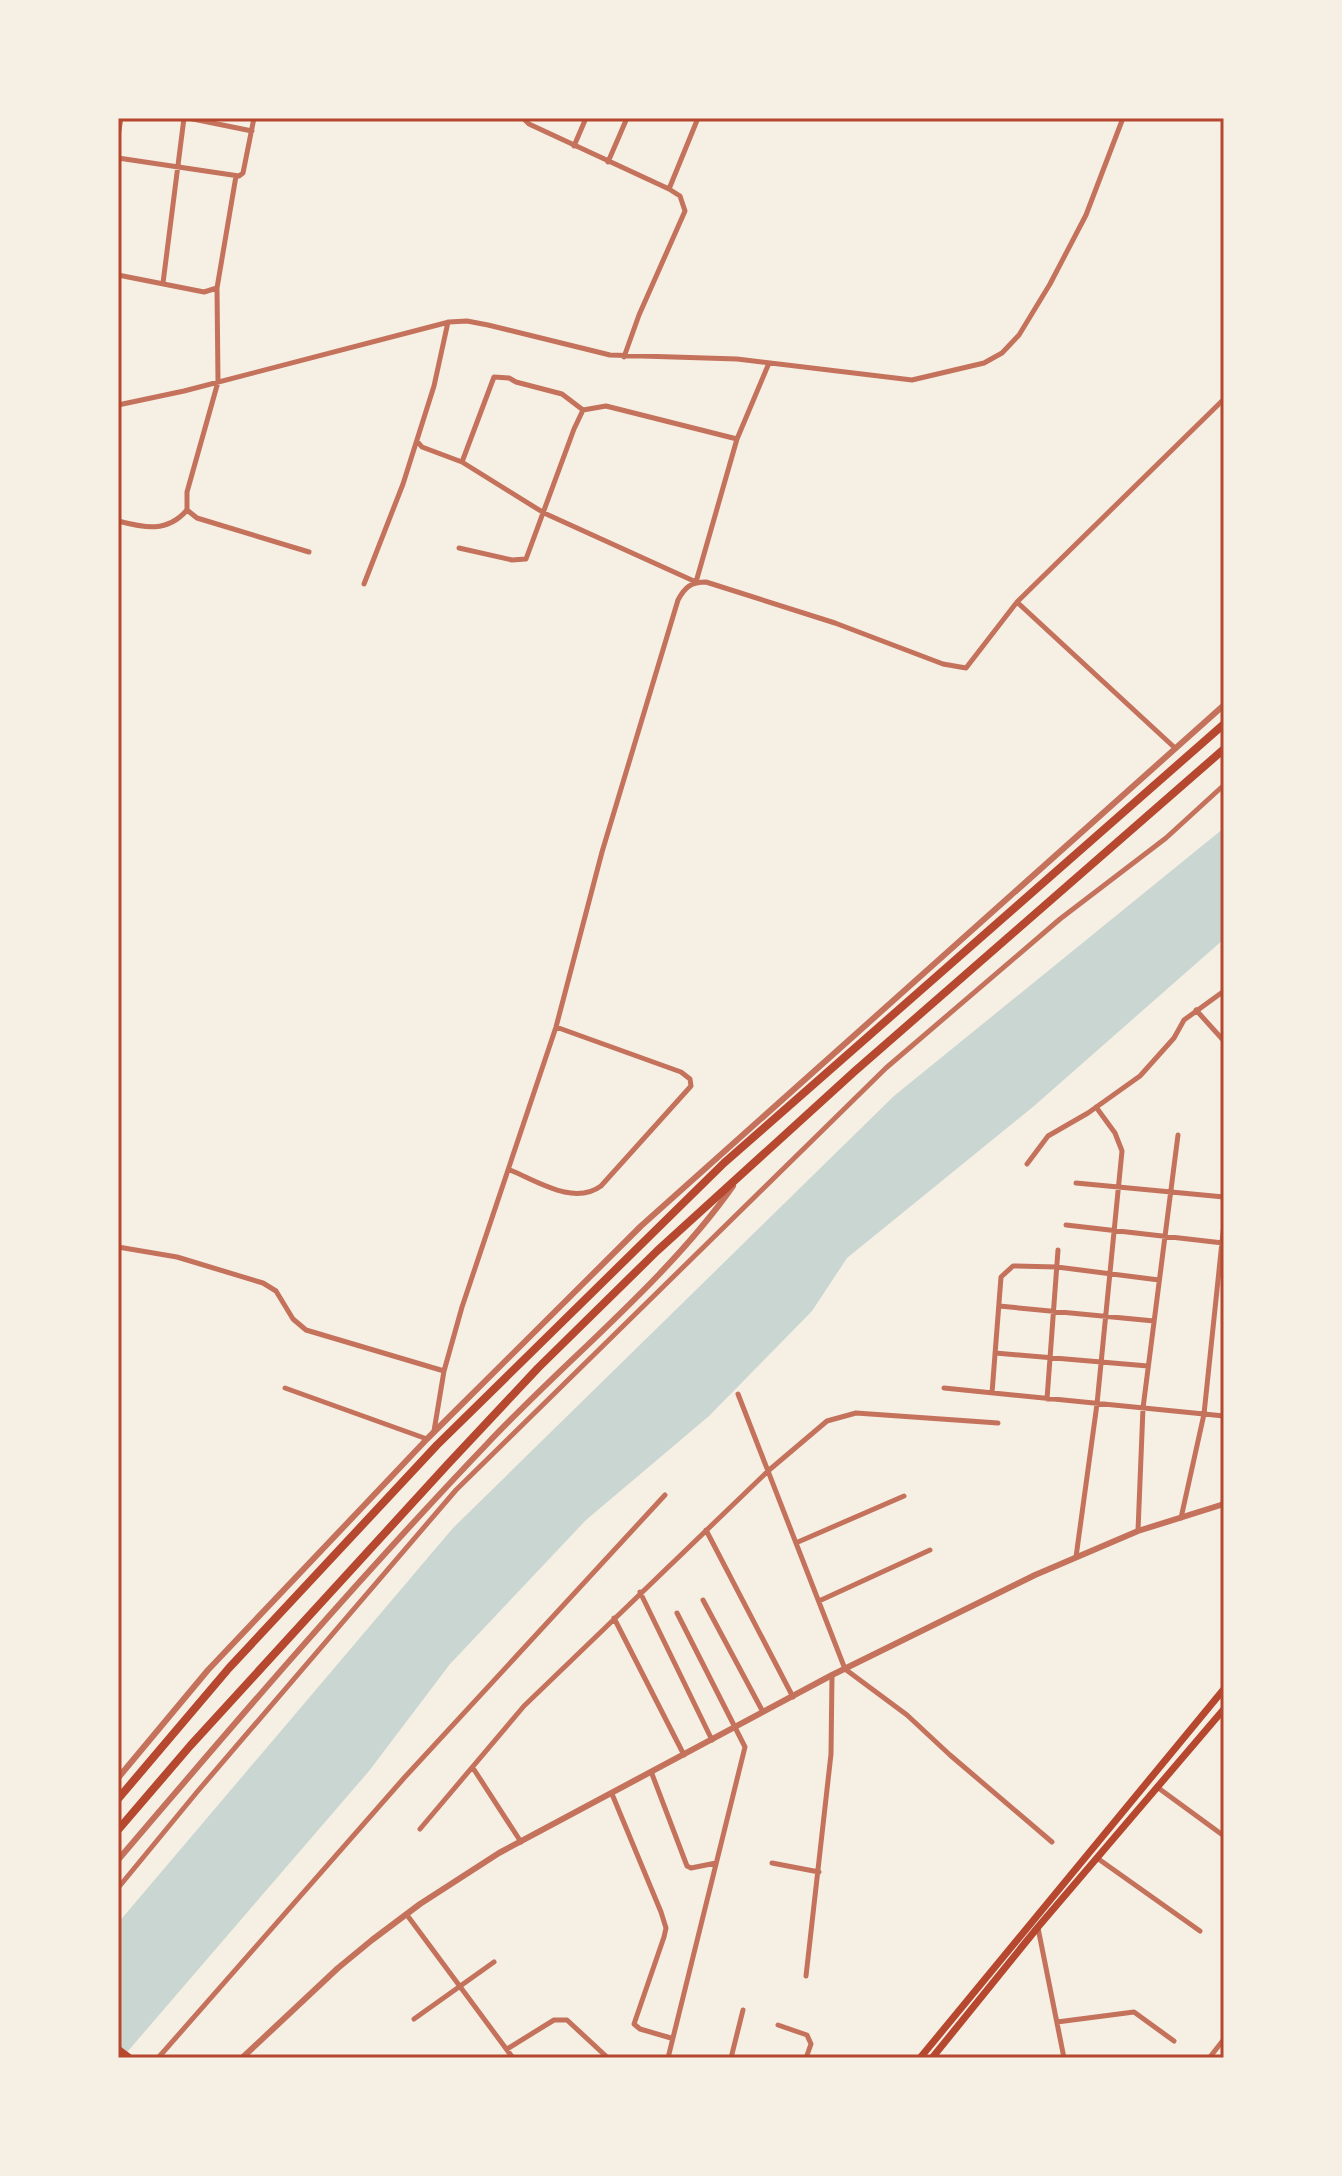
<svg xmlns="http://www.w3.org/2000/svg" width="1342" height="2176" font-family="'Exo 2',sans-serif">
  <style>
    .water { fill: #c9d6d2 }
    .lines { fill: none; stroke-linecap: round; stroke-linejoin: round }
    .minor { stroke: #c5725c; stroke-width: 5 }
    .tertiary { stroke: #c5725c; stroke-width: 6 }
    .secondary { stroke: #b5482f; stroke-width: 7 }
    .trunk { stroke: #b5482f; stroke-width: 8 }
    .neatline { fill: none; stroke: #b5482f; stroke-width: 3 }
  </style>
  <rect width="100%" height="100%" fill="#f6efe4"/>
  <!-- water -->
  <path class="water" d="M1224 828V939L1034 1106 847 1258 812 1311 709 1416 586 1520 450 1664 369 1771 122 2058H118V1923L453 1528 894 1096Z"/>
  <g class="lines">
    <!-- minor -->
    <path class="minor" d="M188 118 252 131
      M523 118 529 124 669 189 680 196 685 211 639 315 624 357
      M118 136 121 118
      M574 146 586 118
      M118 158 239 176 243 173 254 118
      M608 162 627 118
      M669 189 698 118
      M118 275 204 292 217 288 236 176
      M163 283 184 118
      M217 288 218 382 187 492V510L197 518 309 552
      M118 405 184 391 449 322 467 321 488 325 610 355 737 359 912 380 984 363 1002 353 1019 335 1050 284 1086 215 1123 118
      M417 441 422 447 462 462 544 513 696 582 737 439 769 363
      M462 462 494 377 509 378 516 382 562 394 583 410 606 406 737 439
      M118 521C145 528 167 533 187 510
      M459 548 512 560 526 559 574 429 583 410
      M364 584 403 484 434 386 448 322
      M1017 602 1175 748
      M1196 1010 1224 1041
      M1027 1164 1048 1136 1088 1113 1140 1076 1174 1038 1184 1020 1224 991
      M510 1170C537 1181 574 1206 601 1186L691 1086 690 1079 681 1072 556 1027
      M1076 1183 1224 1197
      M1066 1225 1223 1243
      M118 1247 177 1257 263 1283 276 1291 293 1319 306 1330 444 1371
      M999 1306 1154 1321
      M995 1353 1148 1366
      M285 1388 427 1439
      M944 1388 1224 1416
      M992 1393 1001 1277 1013 1266 1057 1267 1159 1280
      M738 1394 845 1669 907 1715 950 1755 1052 1842
      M1047 1399 1058 1250
      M434 1431 444 1371 462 1307 556 1027 602 852 678 600C685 587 691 582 706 582L835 623 943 664 966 668 1017 602 1224 399
      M1223 1504 1224 1493
      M1181 1518 1204 1414 1224 1223
      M706 1530 793 1697
      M1138 1531 1143 1408 1178 1135
      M798 1542 904 1496
      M1076 1557 1097 1404 1122 1151 1115 1133 1096 1107
      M640 1592 712 1740
      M703 1600 763 1712
      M819 1601 930 1550
      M614 1618 684 1755
      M473 1768 521 1842
      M652 1774 687 1866 691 1868 716 1863
      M1157 1787 1224 1836
      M612 1794 661 1912 666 1928 664 1937 634 2024 640 2029 671 2038
      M420 1829 524 1706 768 1471 827 1421 856 1413 998 1423
      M1097 1858 1200 1931
      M772 1863 819 1872
      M118 1888 197 1792 456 1490 886 1068 1060 919 1166 838 1224 785
      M407 1915 513 2058
      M1038 1928 1064 2058
      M806 1976 831 1754 832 1675
      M414 2019 494 1962
      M1057 2022 1134 2012 1174 2041
      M778 2025 807 2035 811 2044 806 2058
      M507 2049 554 2020H567L608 2058
      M1210 2057 1224 2039
      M158 2058 404 1778 665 1495
      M668 2058 745 1747 677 1613
      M731 2058 743 2010"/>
    <!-- tertiary -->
    <path class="tertiary" d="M118 1778 208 1670 427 1439 641 1226 1224 705
      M118 1860C238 1719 359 1578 487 1444 566 1360 667 1280 733 1186
      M242 2058 338 1968 372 1940 420 1904 499 1853 832 1675 1035 1575 1138 1531 1224 1504"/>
    <!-- secondary -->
    <path class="secondary" d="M118 2049 130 2058
      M920 2058 1224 1689
      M932 2058 1038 1927 1224 1709"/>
    <!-- trunk -->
    <path class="trunk" d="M118 1799 229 1668 437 1445 724 1163 1224 724
      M118 1830 190 1746 448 1464 538 1368 657 1251 855 1071 1224 749"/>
  </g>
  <!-- border -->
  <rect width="1342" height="2176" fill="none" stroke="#f6efe4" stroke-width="240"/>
  <rect x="120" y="120" width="1102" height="1936" class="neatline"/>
</svg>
